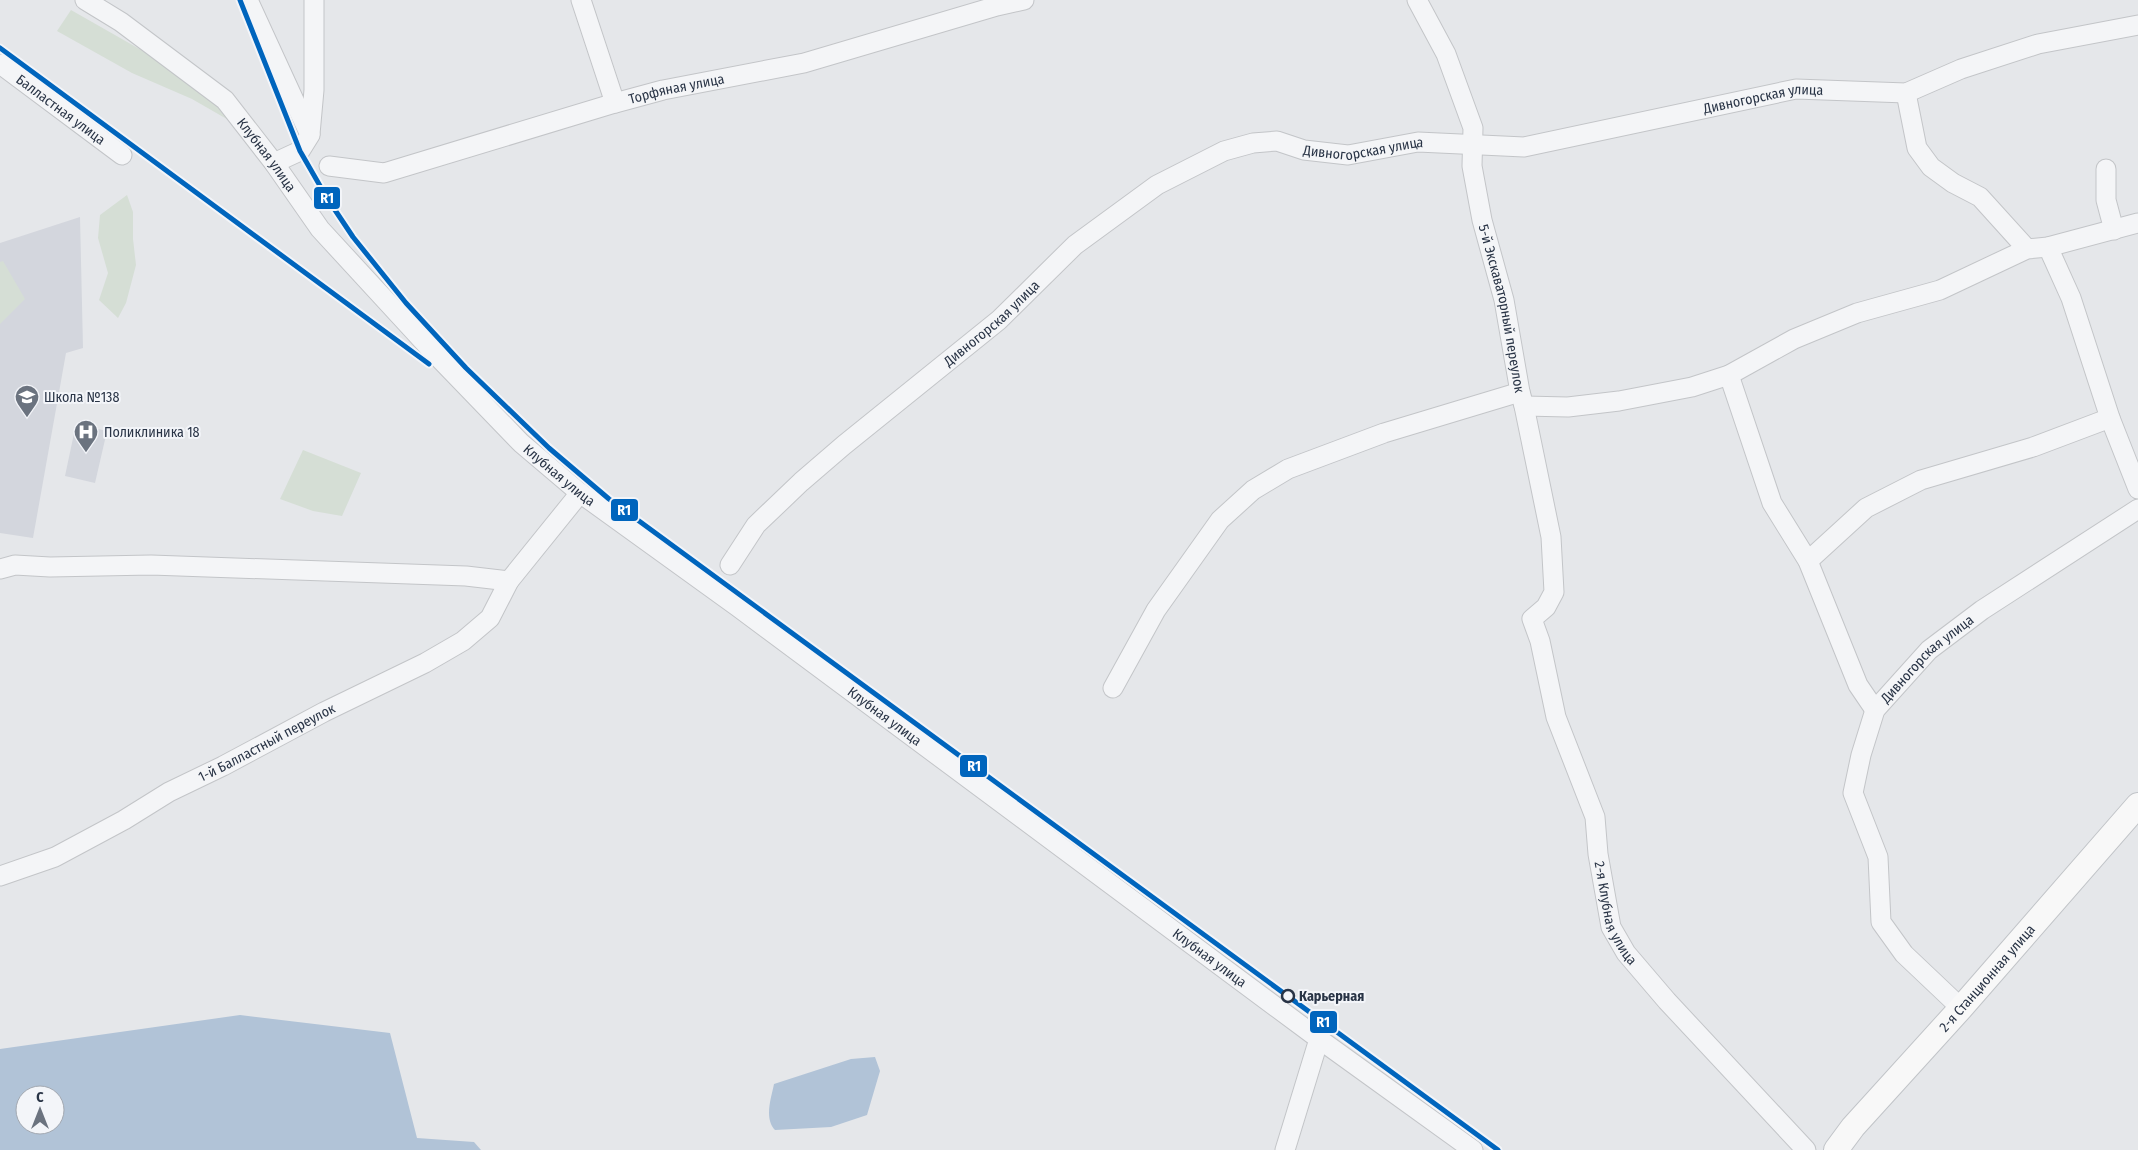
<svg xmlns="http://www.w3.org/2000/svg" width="2138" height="1150" font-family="'Fira Sans Condensed',sans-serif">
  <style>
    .built { fill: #d3d6dd }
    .green { fill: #d5ded5 }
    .water { fill: #b1c3d7; fill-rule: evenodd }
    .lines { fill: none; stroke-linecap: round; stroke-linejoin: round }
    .minor-casing { stroke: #c3c5c8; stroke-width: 21 }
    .major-casing { stroke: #c1c4c8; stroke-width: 26 }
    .minor { stroke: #f4f5f7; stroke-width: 19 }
    .major { stroke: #f8f8f8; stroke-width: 24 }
    .rail-1-casing { stroke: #f3f5f9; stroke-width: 9 }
    .rail-1 { stroke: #0065bd; stroke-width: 5 }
    .stop-dot { fill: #f3f5f9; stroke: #293446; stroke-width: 2.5 }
    .labels { text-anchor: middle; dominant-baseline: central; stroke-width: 4; stroke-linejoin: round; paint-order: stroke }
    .street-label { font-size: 14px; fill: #293446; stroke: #f3f5f9 }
    .poi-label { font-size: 14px; fill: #293446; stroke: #f3f5f9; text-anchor: start }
    .stop-label { font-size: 14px; font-weight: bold; fill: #293446; stroke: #f3f5f9; text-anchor: start }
    .line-badge { stroke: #f3f5f9; stroke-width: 2 }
    .badge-label { font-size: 14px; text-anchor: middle; font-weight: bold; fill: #fff }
  </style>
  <rect width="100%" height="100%" fill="#e5e7ea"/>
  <!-- built -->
  <path class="built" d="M80 217 83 348 66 353 33 538 0 533V243Z
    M76 424 107 431 95 483 65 476Z"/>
  <!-- green -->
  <path class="green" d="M71 10 150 55 212 100 232 122 192 99 132 73 57 31Z
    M127 195 133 212V239L136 265 126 303 118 318 99 300 108 273 98 238 100 215Z
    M3 261 25 299 0 324V262Z
    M303 450 361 473 342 516 313 511 280 499Z"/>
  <!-- water -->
  <path class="water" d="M240 1015 390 1033 417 1138 474 1142 481 1150H0V1049ZM25 1095H55V1125H25Z
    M875 1057 880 1071 867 1115 831 1127 775 1130C764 1118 771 1099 774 1084L851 1059Z"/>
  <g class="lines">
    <defs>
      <g id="minor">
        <path id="s1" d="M85 0 121 22 225 100 274 163 320 229 436 355 521 443 580 493 738 607 1319 1039 1473 1150"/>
        <path d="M248 0 310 135 300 151 274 163"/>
        <path d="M581 0 615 103"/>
        <path id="s2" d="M1417 0 1446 54 1473 128 1472 166 1482 220 1504 300 1520 392 1524 406 1551 537 1554 592 1546 607 1532 619 1540 641 1556 717 1595 817 1598 854 1611 927 1626 953 1667 1001 1806 1150"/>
        <path id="s3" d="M0 64 122 155"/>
        <path d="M1906 93 1917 148 1931 167 1953 183 1980 197 2027 249"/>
        <path d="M310 134 314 90V0"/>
        <path id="s4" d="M329 166 384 173 615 103 663 90 804 63 997 6 1024 0"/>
        <path d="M2106 169V200L2114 230"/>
        <path d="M2048 247 2071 298 2110 418 2138 489"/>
        <path d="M1729 375 1772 503 1808 561 1858 685 1875 710"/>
        <path d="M1524 406 1568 407 1619 401 1692 387 1729 375 1794 339 1857 313 1940 290 2027 249 2048 247 2138 223"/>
        <path d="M1808 561 1866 508 1921 480 2033 447 2110 418"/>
        <path id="s5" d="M730 565 756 525 801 482 844 445 999 320 1075 245 1157 185 1224 151 1253 143 1277 141 1304 150 1348 155 1418 142 1524 147 1796 89 1906 93 1961 69 2038 44 2138 25"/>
        <path d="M0 569 15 565 50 567 151 565 466 576 509 581"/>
        <path d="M1113 688 1156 610 1220 520 1253 490 1288 469 1384 433 1520 392"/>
        <path id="s6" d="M0 876 55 857 124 820 169 792 223 766 324 712 425 663 463 641 490 618 509 581 580 493"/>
        <path id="s7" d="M1961 1008 1904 954 1881 922 1878 857 1853 793 1861 755 1875 710 1929 650 1982 610 2138 509"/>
        <path d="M1285 1150 1319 1039"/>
      </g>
      <g id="major">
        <path id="s8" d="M1836 1150 1853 1127 1961 1008 2138 805"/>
      </g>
    </defs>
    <!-- minor casing -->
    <use href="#minor" class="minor-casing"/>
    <!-- major casing -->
    <use href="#major" class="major-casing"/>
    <!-- minor -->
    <use href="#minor" class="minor"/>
    <!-- major -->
    <use href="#major" class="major"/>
    <defs>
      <path id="rail-1" d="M240 0 300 151 327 198 353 237 406 303 466 368 549 448 609 499 1498 1150
        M0 48 429 364"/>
    </defs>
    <!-- rail-1 casing -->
    <use href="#rail-1" class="rail-1-casing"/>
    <!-- rail-1 -->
    <use href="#rail-1" class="rail-1"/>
  </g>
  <!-- icons -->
  <defs>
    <symbol id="school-pin" viewBox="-11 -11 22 30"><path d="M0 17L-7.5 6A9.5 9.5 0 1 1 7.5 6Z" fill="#6b737f" stroke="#f3f5f9"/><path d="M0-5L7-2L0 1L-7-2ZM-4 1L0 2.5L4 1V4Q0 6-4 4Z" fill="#fff"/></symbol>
    <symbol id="hospital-pin" viewBox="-11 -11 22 30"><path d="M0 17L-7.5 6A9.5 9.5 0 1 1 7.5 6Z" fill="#6b737f" stroke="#f3f5f9"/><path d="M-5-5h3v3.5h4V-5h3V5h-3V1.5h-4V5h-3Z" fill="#fff"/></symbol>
  </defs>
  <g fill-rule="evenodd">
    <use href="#school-pin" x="13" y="383" width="28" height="38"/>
    <use href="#hospital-pin" x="72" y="418" width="28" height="38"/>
  </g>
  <!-- markers -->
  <circle class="stop-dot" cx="1288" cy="996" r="6"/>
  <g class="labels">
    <!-- street labels -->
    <g class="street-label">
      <text stroke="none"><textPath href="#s4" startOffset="360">Торфяная улица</textPath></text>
      <text stroke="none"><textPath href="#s5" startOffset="1198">Дивногорская улица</textPath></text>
      <text stroke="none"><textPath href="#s3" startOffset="76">Балластная улица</textPath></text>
      <text stroke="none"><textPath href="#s5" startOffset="792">Дивногорская улица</textPath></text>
      <text stroke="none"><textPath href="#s1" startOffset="241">Клубная улица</textPath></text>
      <text stroke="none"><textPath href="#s2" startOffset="324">5-й Экскаваторный переулок</textPath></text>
      <text stroke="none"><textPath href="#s5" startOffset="358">Дивногорская улица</textPath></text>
      <text stroke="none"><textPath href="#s1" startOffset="676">Клубная улица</textPath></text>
      <text stroke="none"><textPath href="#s7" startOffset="411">Дивногорская улица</textPath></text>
      <text stroke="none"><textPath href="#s1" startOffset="1081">Клубная улица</textPath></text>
      <text stroke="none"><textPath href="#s6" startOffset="299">1-й Балластный переулок</textPath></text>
      <text stroke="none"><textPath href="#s2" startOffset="956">2-я Клубная улица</textPath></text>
      <text stroke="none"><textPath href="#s1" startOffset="1486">Клубная улица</textPath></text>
      <text stroke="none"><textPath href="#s8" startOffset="229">2-я Станционная улица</textPath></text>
    </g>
    <!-- poi labels -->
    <g class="poi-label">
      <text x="44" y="397">Школа №138</text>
      <text x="104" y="432">Поликлиника 18</text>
    </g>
    <!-- stop labels -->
    <g class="stop-label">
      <text x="1299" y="996">Карьерная</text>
    </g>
  </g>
  <g class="line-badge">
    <rect x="313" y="186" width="28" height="24" rx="5" fill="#0065bd"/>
    <rect x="610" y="498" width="29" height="24" rx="5" fill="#0065bd"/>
    <rect x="959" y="754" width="29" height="24" rx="5" fill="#0065bd"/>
    <rect x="1309" y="1010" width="29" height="24" rx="5" fill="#0065bd"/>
  </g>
  <g class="badge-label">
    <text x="327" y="203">R1</text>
    <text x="624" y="515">R1</text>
    <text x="974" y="771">R1</text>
    <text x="1323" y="1027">R1</text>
  </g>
  <!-- north arrow -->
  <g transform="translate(40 1110)"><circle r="24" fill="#f3f5f9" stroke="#a2a8b1"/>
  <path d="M0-4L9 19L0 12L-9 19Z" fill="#6b737f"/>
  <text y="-8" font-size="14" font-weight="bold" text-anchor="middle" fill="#293446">С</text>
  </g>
</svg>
